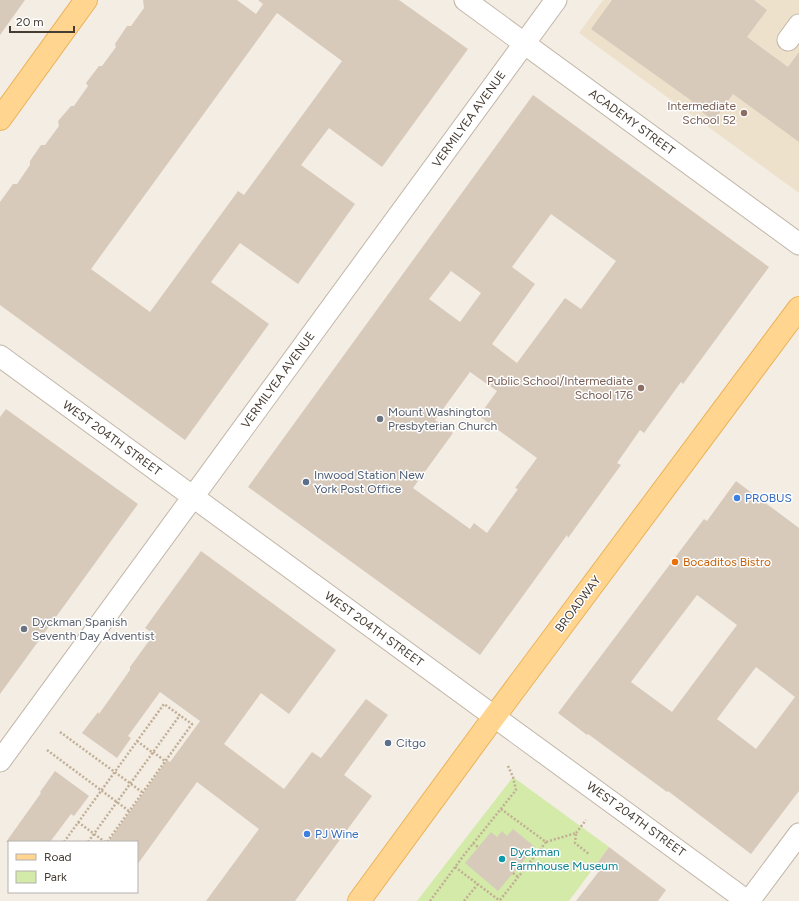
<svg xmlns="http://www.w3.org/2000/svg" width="799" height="901" font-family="Figtree,sans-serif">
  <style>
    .education { fill: #ede1cc }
    .green { fill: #d3eaa8 }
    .building { fill: #d8cabb; fill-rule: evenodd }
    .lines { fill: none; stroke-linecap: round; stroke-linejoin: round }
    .minor-casing { stroke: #c2b6a8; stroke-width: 23 }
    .major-casing { stroke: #ebb259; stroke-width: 24 }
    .path { stroke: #c2ae95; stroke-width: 2.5; stroke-dasharray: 2 2; stroke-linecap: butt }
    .minor { stroke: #fff; stroke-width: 21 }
    .major { stroke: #ffd590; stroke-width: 22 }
    .education-dot { fill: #8d6e63; stroke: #fff; stroke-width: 1.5 }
    .worship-dot { fill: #6b7280; stroke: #fff; stroke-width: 1.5 }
    .service-dot { fill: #5c6f8a; stroke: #fff; stroke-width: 1.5 }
    .shop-dot { fill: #3f7fe0; stroke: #fff; stroke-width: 1.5 }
    .food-dot { fill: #e8710a; stroke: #fff; stroke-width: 1.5 }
    .culture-dot { fill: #0f9aa8; stroke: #fff; stroke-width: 1.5 }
    .labels { text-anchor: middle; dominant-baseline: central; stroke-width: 3; stroke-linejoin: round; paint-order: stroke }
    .education-label { font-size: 12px; fill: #785e54; stroke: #fff; text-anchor: end }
    .street-label { font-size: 12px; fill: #453c33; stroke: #fff }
    .worship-label { font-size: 12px; fill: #5b616d; stroke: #fff; text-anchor: start }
    .service-label { font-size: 12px; fill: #4e5e75; stroke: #fff; text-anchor: start }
    .shop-label { font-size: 12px; fill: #366cbe; stroke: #fff; text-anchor: start }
    .food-label { font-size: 12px; fill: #c56008; stroke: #fff; text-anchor: start }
    .culture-label { font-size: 12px; fill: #0d838f; stroke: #fff; text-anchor: start }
  </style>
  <rect width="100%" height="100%" fill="#f3ede3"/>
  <!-- education -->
  <path class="education" d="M603 0H799V193L579 33Z"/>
  <!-- green -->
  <path class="green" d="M513 777 609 847 569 901H417Z"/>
  <!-- building -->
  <path class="building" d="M0 0H25L0 35Z
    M143 0H237L256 14 263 4 258 0H399L468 49 382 167 329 128 301 165 355 204 298 284 240 243 211 282 269 324 185 440 0 305V202L13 184H17L30 165V161L41 145H45L59 126 58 121 71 106H74L88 86 86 83 99 66H102L116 47 115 44 127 26H131L144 8ZM277 13 342 61 244 195 238 191 150 312 91 269Z
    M612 0H754L767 10 747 37 788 67 799 52V142L733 94 714 121 690 103 692 101 591 29Z
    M533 95 769 267 683 384 681 382 644 433 640 430 617 463 621 465 568 538 567 535 480 655 248 487ZM551 214 616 261 581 309 565 298 517 363 492 344 535 284 512 267ZM451 271 481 293 460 322 429 299ZM470 372 497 391 479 416 537 458 515 488 518 489 487 533 474 523 470 529 413 488 453 433 435 420Z
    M6 409 138 504 0 694V417Z
    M736 481 799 528V791L751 854 668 791 667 792 588 734 587 735 558 713 704 519 707 521ZM697 595 737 625 672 712 631 682ZM756 667 795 697 756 749 717 719Z
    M201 551 336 650 289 714 261 693 224 744 284 789 312 752 321 758 366 699 388 715 344 775 372 796 295 901H206L259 829 197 782 137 865V842H108L167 760 170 762 200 721 160 692 128 736 131 738 117 758 82 733 98 712 99 714 130 670V667L154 634 145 628Z
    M55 771 89 796 74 816 71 814 50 842H6L41 793 40 792Z
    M513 829 535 847 498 891 465 863 491 832 497 837 502 831 507 836Z
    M609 847 666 890 658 901H576L600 870 595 866Z"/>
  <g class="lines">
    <defs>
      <path id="minor" d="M465 0 799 244
        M788 40 799 25
        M0 356 747 901
        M0 761 556 0
        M749 901 799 834"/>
      <path id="major" d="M0 119 86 0
        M359 901 494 717 799 308"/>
    </defs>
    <!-- minor casing -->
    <use href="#minor" class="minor-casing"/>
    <!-- major casing -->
    <use href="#major" class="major-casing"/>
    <!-- path -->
    <path class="path" d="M60 732 142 792
      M137 741 153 753
      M47 750 129 811
      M153 752 165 761
      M501 809 546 842 576 833 575 843 589 854
      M78 822 105 842
      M576 833 586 820
      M64 842 164 704 192 724 107 842
      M88 842 180 715
      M473 843 478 847
      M455 867 500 901
      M513 873 518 877
      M500 900 546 842
      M430 901 464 855 516 790 513 777 508 766
      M464 901 478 884"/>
    <!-- minor -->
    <use href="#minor" class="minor"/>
    <!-- major -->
    <use href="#major" class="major"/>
  </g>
  <!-- markers -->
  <g class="education-dot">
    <circle cx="744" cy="113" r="4"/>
    <circle cx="641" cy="388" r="4"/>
  </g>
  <g class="worship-dot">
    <circle cx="380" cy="419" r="4"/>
    <circle cx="24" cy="629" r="4"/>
  </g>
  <g class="service-dot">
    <circle cx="306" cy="482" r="4"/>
    <circle cx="388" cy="743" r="4"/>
  </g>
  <g class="shop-dot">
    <circle cx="737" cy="498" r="4"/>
    <circle cx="307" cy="834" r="4"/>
  </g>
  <circle class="food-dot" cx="675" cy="562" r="4"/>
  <circle class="culture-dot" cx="502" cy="859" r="4"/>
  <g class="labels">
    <!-- education labels -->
    <g class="education-label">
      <text x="736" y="106">Intermediate<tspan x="736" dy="14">School 52</tspan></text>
      <text x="633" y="381">Public School/Intermediate<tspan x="633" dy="14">School 176</tspan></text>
    </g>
    <!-- street labels -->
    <g class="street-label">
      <text transform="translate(469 119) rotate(-54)">VERMILYEA AVENUE</text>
      <text transform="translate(632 122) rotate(36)">ACADEMY STREET</text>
      <text transform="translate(278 380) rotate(-54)">VERMILYEA AVENUE</text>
      <text transform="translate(112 438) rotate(36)">WEST 204TH STREET</text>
      <text transform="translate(578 604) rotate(-53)">BROADWAY</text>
      <text transform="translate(374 629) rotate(36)">WEST 204TH STREET</text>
      <text transform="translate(636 819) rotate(36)">WEST 204TH STREET</text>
    </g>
    <!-- worship labels -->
    <g class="worship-label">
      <text x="388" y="412">Mount Washington<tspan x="388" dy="14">Presbyterian Church</tspan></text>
      <text x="32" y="622">Dyckman Spanish<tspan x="32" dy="14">Seventh Day Adventist</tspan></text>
    </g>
    <!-- service labels -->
    <g class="service-label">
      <text x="314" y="475">Inwood Station New<tspan x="314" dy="14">York Post Office</tspan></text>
      <text x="396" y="743">Citgo</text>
    </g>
    <!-- shop labels -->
    <g class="shop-label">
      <text x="745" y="498">PROBUS</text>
      <text x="315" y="834">PJ Wine</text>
    </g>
    <!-- food labels -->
    <g class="food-label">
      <text x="683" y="562">Bocaditos Bistro</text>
    </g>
    <!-- culture labels -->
    <g class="culture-label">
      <text x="510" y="852">Dyckman<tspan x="510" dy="14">Farmhouse Museum</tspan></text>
    </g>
  </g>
  <!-- legend -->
  <rect x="8" y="841" width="130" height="52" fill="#ffffff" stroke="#b5b1ad"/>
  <rect x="16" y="854" width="20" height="6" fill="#ffd590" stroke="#b5b1ad"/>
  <text x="44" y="861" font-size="12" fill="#453c33">Road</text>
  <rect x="16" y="871" width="20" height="12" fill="#d3eaa8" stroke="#b5b1ad"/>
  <text x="44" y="881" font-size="12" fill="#453c33">Park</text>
  <!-- scale -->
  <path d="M10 26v6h64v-6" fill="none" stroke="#453c33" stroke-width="2"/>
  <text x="16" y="26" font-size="12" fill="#453c33" stroke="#ffffff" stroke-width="3" paint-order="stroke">20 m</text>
</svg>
